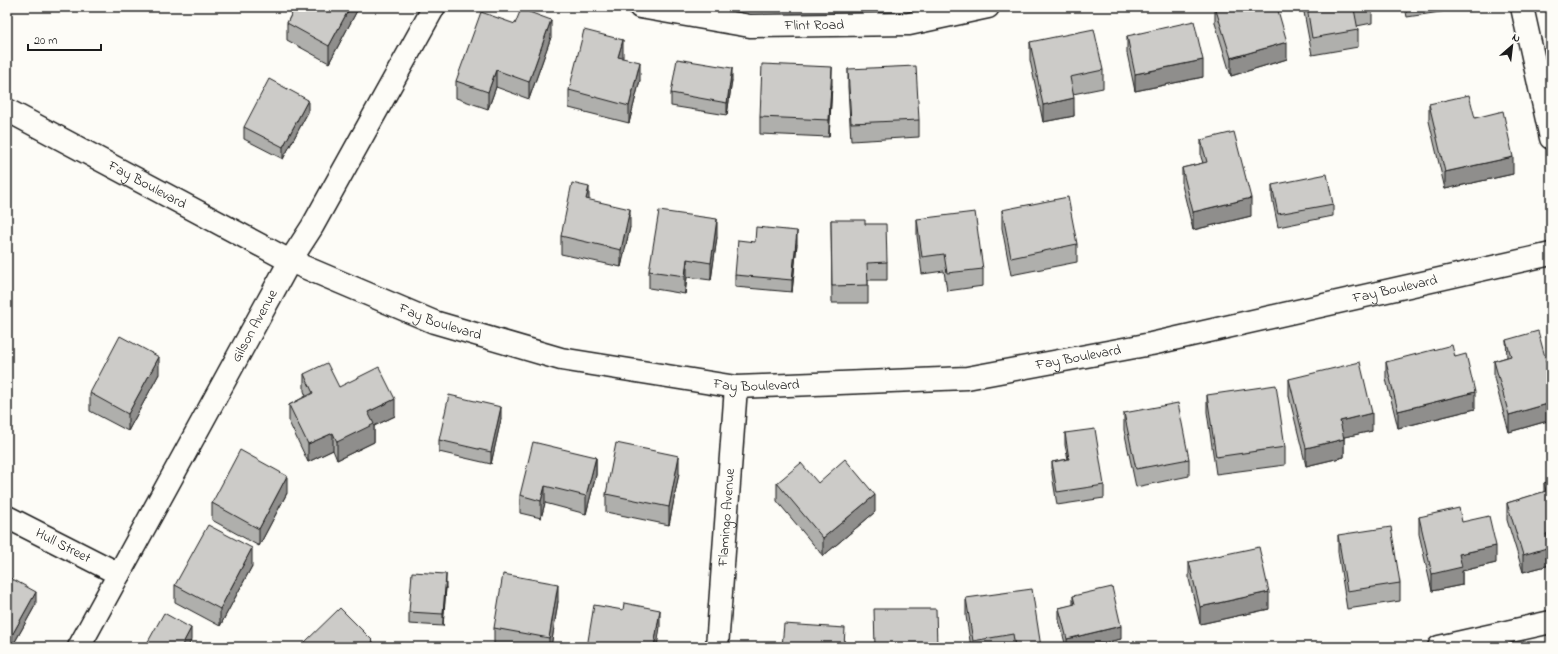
<svg xmlns="http://www.w3.org/2000/svg" width="1558" height="654" font-family="'Indie Flower',sans-serif">
  <style>
    .lines { fill: none; stroke-linecap: round; stroke-linejoin: round }
    .minor-casing { stroke: #1c1c1c; stroke-width: 25 }
    .tertiary-casing { stroke: #1c1c1c; stroke-width: 25 }
    .minor { stroke: #fdfcf7; stroke-width: 22 }
    .tertiary { stroke: #fdfcf7; stroke-width: 22 }
    .wall { fill: #afafac; stroke: #1c1c1c }
    .shaded-wall { fill: #8f8e8c; stroke: #1c1c1c }
    .building { fill: #cccbc8; stroke: #1c1c1c }
    .labels { text-anchor: middle; dominant-baseline: central; stroke-width: 3.5; stroke-linejoin: round; paint-order: stroke }
    .street-label { font-size: 14px; fill: #1c1c1c; stroke: #fdfcf7 }
  </style>
  <rect width="100%" height="100%" fill="#fdfcf7"/>
  <filter id="ink" filterUnits="userSpaceOnUse"><feTurbulence type="fractalNoise" baseFrequency=".025" numOctaves="2"/><feDisplacementMap in="SourceGraphic" scale="8" xChannelSelector="R" yChannelSelector="G"/><feConvolveMatrix kernelMatrix="1 2 1 2 8 2 1 2 1" color-interpolation-filters="sRGB"/></filter>
  <g filter="url(#ink)">
    <g class="lines">
      <defs>
        <g id="minor">
          <path id="s1" d="M640 7 750 26 909 24 988 7"/>
          <path d="M1522 7 1551 138"/>
          <path id="s2" d="M7 517 119 574"/>
          <path id="s3" d="M79 647 290 261 312 227 434 7"/>
          <path id="s4" d="M717 647 736 387"/>
          <path d="M1439 647 1551 622"/>
        </g>
        <g id="tertiary">
          <path id="s5" d="M7 110 290 261 434 322 561 359 736 387 967 378 1151 344 1551 254"/>
        </g>
      </defs>
      <!-- minor casing -->
      <use href="#minor" class="minor-casing"/>
      <!-- tertiary casing -->
      <use href="#tertiary" class="tertiary-casing"/>
      <!-- minor -->
      <use href="#minor" class="minor"/>
      <!-- tertiary -->
      <use href="#tertiary" class="tertiary"/>
    </g>
    <!-- wall -->
    <path class="wall" d="M295 7H359L329 63 287 40V23Z
      M1215 7H1277L1287 59 1231 76 1215 23Z
      M1303 7H1372V23L1357 26 1358 30V47L1312 55Z
      M1405 7H1460V9L1407 17Z
      M1127 36 1203 77 1135 91 1127 53Z
      M551 37 529 99 496 87 488 109 456 98V81Z
      M1030 42 1103 70V88L1073 94 1074 116 1043 122 1030 60Z
      M622 58 640 80 629 123 569 108V90Z
      M848 69 919 120V137L851 141 848 87Z
      M732 80 727 115 671 106V93Z
      M832 85 829 137 760 134V117Z
      M1429 104 1475 118 1513 174 1445 189 1429 121Z
      M308 112 283 159 244 139V127Z
      M1201 140 1251 216 1193 230 1182 185V168L1203 163 1201 157Z
      M1272 185 1333 204V216L1278 227 1272 197Z
      M589 200 630 227 621 267 561 254V236Z
      M1002 210 1077 244V262L1011 275 1002 228Z
      M917 219 983 269V286L947 291 944 271 922 274 917 236Z
      M831 220 865 224 887 262V280H868V303H832Z
      M717 237 711 280 687 277 685 294 649 288V271Z
      M755 242 797 244 792 292 735 287V275Z
      M1506 340 1551 379V420L1509 432 1494 378V361L1507 357Z
      M1455 357 1475 409 1398 428 1386 379V362Z
      M159 374 128 431 90 411V393Z
      M304 374 339 387 395 416 374 426V442L337 460 333 450 308 462 289 422V405L306 396 304 391Z
      M1289 379 1372 431 1344 437V457L1306 466 1289 396Z
      M1207 395 1285 447V465L1216 474 1207 412Z
      M1124 413 1189 459V476L1136 487 1124 430Z
      M501 419 491 464 439 452V440Z
      M1065 433 1104 485V498L1057 505 1052 474V462L1068 459 1065 445Z
      M596 457V475L586 514 545 503 541 518 520 513V495Z
      M679 473 669 525 606 512V494Z
      M1551 481 1550 565 1523 572 1507 520V503L1544 492V483Z
      M777 483H818L875 512 823 556 777 501Z
      M287 493 259 546 212 520V503Z
      M1419 517 1462 522 1496 563 1462 571V585L1432 591 1419 534Z
      M1338 535 1400 583V601L1347 609 1338 552Z
      M1189 562 1269 609 1200 624 1189 579Z
      M252 566 220 626 175 602V585Z
      M7 576 36 604 12 647H7Z
      M446 587 443 626 409 624V612Z
      M1073 596 1121 639 1085 647H1066L1059 620V608L1073 605Z
      M966 598 1041 647H971L966 616Z
      M558 601 551 647H501L494 646V628Z
      M304 643 373 647H304Z"/>
    <!-- shaded-wall -->
    <path class="shaded-wall" d="M350 7H359L329 63V46Z
      M551 20V37L529 99V82Z
      M623 40V57L618 74V57Z
      M1287 42V59L1231 76V58Z
      M1203 60V77L1135 91V74Z
      M640 62V80L629 123V106Z
      M832 67V85L829 137V120Z
      M732 68V80L727 115V103Z
      M496 70V87L488 109V92Z
      M1074 98V116L1043 122V105Z
      M308 100V112L283 159V147Z
      M1513 157V174L1445 189V172Z
      M589 187V204L586 199Z
      M1251 198V216L1193 230V212Z
      M630 209V227L621 267V250Z
      M717 219V237L711 280V263Z
      M797 231V244L792 292V280Z
      M687 259V277L685 294V276Z
      M159 357V374L128 431V414Z
      M1475 392V409L1398 428V411Z
      M395 399V416L374 426V442L337 460V442L368 412Z
      M1551 403V420L1509 432V415Z
      M501 407V419L491 464V452Z
      M1372 413V431L1340 438V421Z
      M333 433V450L308 462V444Z
      M1344 439V457L1306 466V448Z
      M679 456V473L669 525V507Z
      M596 457V475L586 514V496Z
      M287 476V493L259 546V529Z
      M545 486V503L541 518V501Z
      M875 495V512L823 556V538Z
      M1551 532V550H1550V565L1523 572V555L1546 534Z
      M1496 546V563L1462 571V585L1432 591V574L1459 554Z
      M252 548V566L220 626V609Z
      M446 574V587L443 626V614Z
      M558 584V601L551 647H549V638Z
      M36 592V604L12 647H11V637Z
      M1269 592V609L1200 624V607Z
      M660 610V627L657 647H654Z
      M1121 626V639L1085 647H1067V639Z
      M191 628V640L188 647H181Z
      M373 641V647H367Z"/>
    <!-- building -->
    <path class="building" d="M295 7H350L329 46 287 23Z
      M1215 7H1277L1287 42 1231 58Z
      M1307 7H1366L1354 9 1358 30 1312 38Z
      M521 9 551 20 529 82 496 70 488 92 456 81 481 12 515 24Z
      M1194 21 1203 60 1135 74 1127 36Z
      M1094 29 1103 70 1070 77 1074 98 1043 105 1030 42Z
      M584 30 623 40 618 57 640 62 629 106 569 90Z
      M677 59 732 68 727 103 671 93Z
      M762 64 832 67 829 120 760 117Z
      M916 66 919 120 851 123 848 69Z
      M269 79 308 100 283 147 244 127Z
      M1469 95 1475 118 1503 111 1513 157 1445 172 1429 104Z
      M1234 132 1251 198 1193 212 1182 168 1207 162 1201 140Z
      M1327 174 1333 204 1278 214 1272 185Z
      M572 183 589 187 586 199 630 209 621 250 561 236Z
      M1068 197 1077 244 1011 258 1002 210Z
      M659 211 717 219 711 263 687 259 685 276 649 271Z
      M975 212 983 269 947 273 944 254 922 257 917 219Z
      M831 220H865V224H886L887 262 867 263 868 285 832 286Z
      M756 227 797 231 792 280 735 275 738 240 755 242Z
      M1538 331 1551 379V403L1509 415 1494 361 1511 356 1506 340Z
      M120 336 159 357 128 414 90 393Z
      M1452 345 1455 357 1466 354 1475 392 1398 411 1386 362Z
      M1360 362 1372 413 1340 421 1344 439 1306 448 1289 379Z
      M327 363 339 387 379 367 395 399 368 412 374 424 337 442 333 433 308 444 289 405 313 393 304 374Z
      M1276 385 1285 447 1216 457 1207 395Z
      M449 395 501 407 491 452 439 440Z
      M1178 403 1189 459 1136 469 1124 413Z
      M1095 429 1104 485 1057 492 1052 462 1069 459 1065 433Z
      M533 442 596 457 586 496 545 486 541 501 520 495Z
      M616 443 679 456 669 507 606 494Z
      M240 450 287 476 259 529 212 503Z
      M845 459 875 495 823 538 777 483 801 463 818 483Z
      M1551 481V532L1546 534 1550 547 1523 555 1507 503 1546 491 1544 483Z
      M1459 508 1462 522 1489 516 1496 546 1459 554 1462 567 1432 574 1419 517Z
      M208 525 252 548 220 609 175 585Z
      M1391 527 1400 583 1347 591 1338 535Z
      M1259 547 1269 592 1200 607 1189 562Z
      M412 572 446 574 443 614 409 612Z
      M503 574 558 584 549 638 494 628Z
      M7 576 36 592 11 637 7 635Z
      M1112 587 1121 626 1067 639 1059 608 1075 604 1073 596Z
      M1032 589 1041 647H1015L1013 634 973 641 966 598Z
      M624 603 660 610 654 647H587L594 605 623 610Z
      M340 608 373 641 367 647H308L304 643Z
      M874 609H936L937 647H875Z
      M164 613 191 628 181 647H145Z
      M784 624 845 628 844 647H782Z"/>
  </g>
  <g class="labels">
    <!-- street labels -->
    <g class="street-label">
      <text stroke="none"><textPath href="#s1" startOffset="176">Flint Road</textPath></text>
      <text stroke="none"><textPath href="#s5" startOffset="159">Fay Boulevard</textPath></text>
      <text stroke="none"><textPath href="#s5" startOffset="1455">Fay Boulevard</textPath></text>
      <text stroke="none"><textPath href="#s5" startOffset="483">Fay Boulevard</textPath></text>
      <text stroke="none"><textPath href="#s3" startOffset="366">Gilson Avenue</textPath></text>
      <text stroke="none"><textPath href="#s5" startOffset="1131">Fay Boulevard</textPath></text>
      <text stroke="none"><textPath href="#s5" startOffset="807">Fay Boulevard</textPath></text>
      <text stroke="none"><textPath href="#s4" startOffset="130">Flamingo Avenue</textPath></text>
      <text stroke="none"><textPath href="#s2" startOffset="63">Hull Street</textPath></text>
    </g>
  </g>
  <!-- margin -->
  <rect width="1558" height="654" fill="none" stroke="#fdfcf7" stroke-width="24"/>
  <rect x="12" y="12" width="1534" height="630" fill="none" stroke="#1c1c1c" stroke-width="1.5" filter="url(#ink)"/>
  <!-- north arrow -->
  <g transform="translate(1512 46) rotate(28)" stroke="#fdfcf7" stroke-width="3" paint-order="stroke">
  <path d="M0-3L7 15L0 10L-7 15Z" fill="#1c1c1c"/>
  <text y="-6" font-size="11" font-weight="bold" text-anchor="middle" fill="#1c1c1c">N</text>
  </g>
  <!-- scale -->
  <path d="M28 44v6h73v-6" fill="none" stroke="#1c1c1c" stroke-width="2"/>
  <text x="34" y="44" font-size="12" fill="#1c1c1c" stroke="#fdfcf7" stroke-width="3" paint-order="stroke">20 m</text>
</svg>
